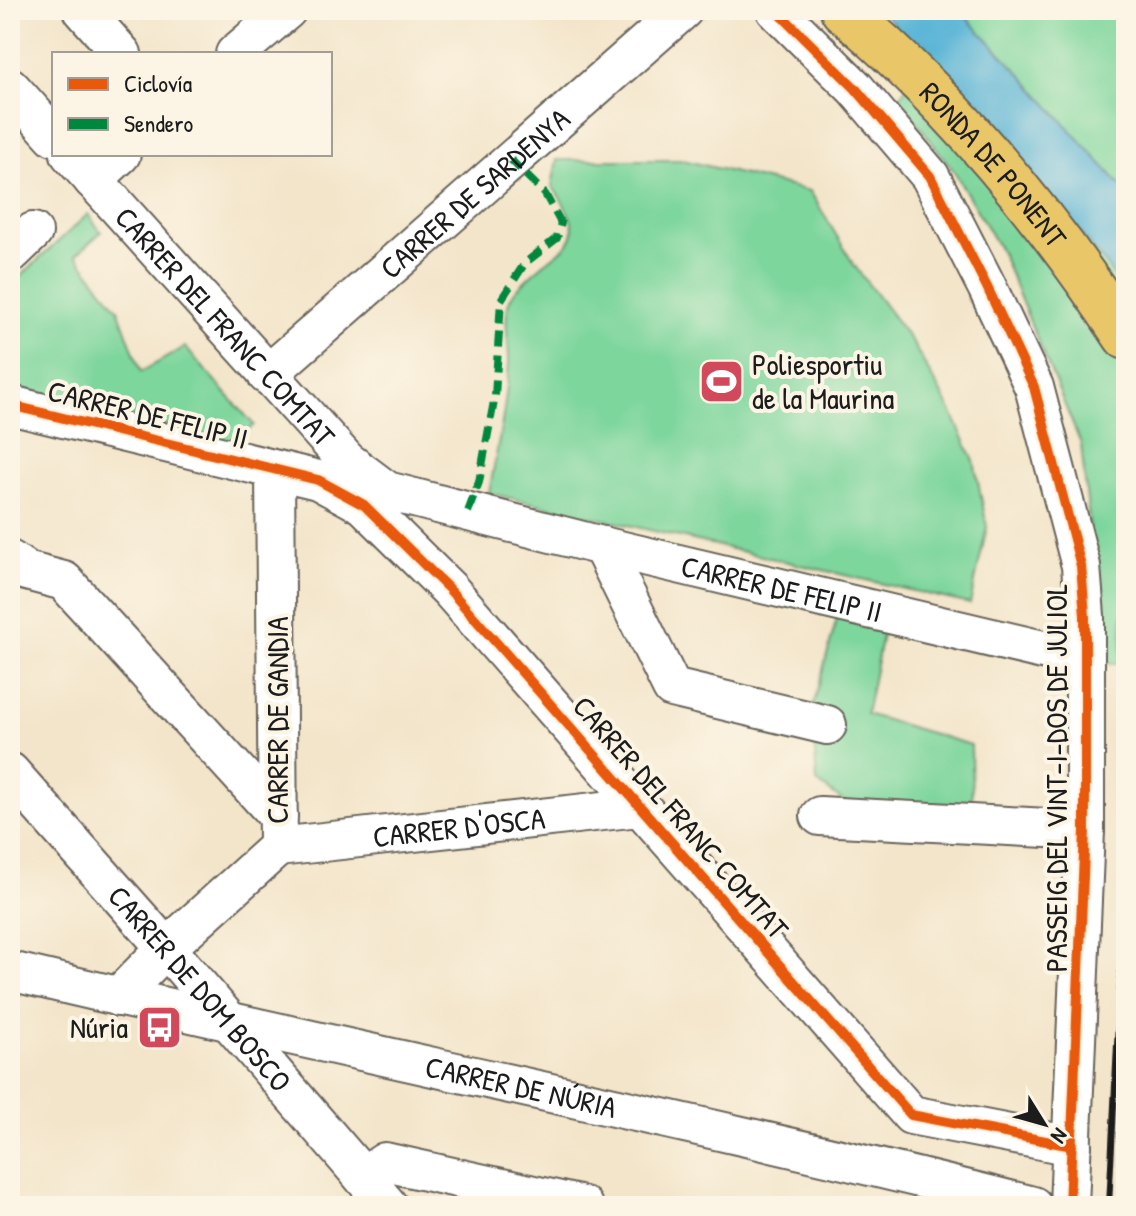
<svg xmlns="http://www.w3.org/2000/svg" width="1136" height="1216" font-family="'Patrick Hand',sans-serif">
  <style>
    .green { fill: #7dd69c; stroke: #4c795c; stroke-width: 2 }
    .water { fill: #58b4d6; stroke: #3a6879; stroke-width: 2 }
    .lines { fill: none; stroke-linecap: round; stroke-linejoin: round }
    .minor-casing { stroke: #676259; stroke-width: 42 }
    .major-casing { stroke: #676259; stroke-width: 48 }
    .minor { stroke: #fff; stroke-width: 38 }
    .major { stroke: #e9c769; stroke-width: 44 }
    .rail { stroke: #1c1c1c; stroke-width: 6 }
    .quiet { stroke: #00873e; stroke-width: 8; stroke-dasharray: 16 8; stroke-linecap: butt }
    .cycleway-casing { stroke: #fcf5e5; stroke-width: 15 }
    .cycleway { stroke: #e8590c; stroke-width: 10 }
    .labels { text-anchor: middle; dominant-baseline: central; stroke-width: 8; stroke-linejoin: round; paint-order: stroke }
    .street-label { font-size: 30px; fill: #1c1c1c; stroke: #fcf5e5 }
    .poi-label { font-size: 30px; fill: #1c1c1c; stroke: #fcf5e5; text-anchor: start }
  </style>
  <rect width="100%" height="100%" fill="#fcf5e5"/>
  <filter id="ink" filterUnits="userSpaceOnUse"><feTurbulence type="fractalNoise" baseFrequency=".0125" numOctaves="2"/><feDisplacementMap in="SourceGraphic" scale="16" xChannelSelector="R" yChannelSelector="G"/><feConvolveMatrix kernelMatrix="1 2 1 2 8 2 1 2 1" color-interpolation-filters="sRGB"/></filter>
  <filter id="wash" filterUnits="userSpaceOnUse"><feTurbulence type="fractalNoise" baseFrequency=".006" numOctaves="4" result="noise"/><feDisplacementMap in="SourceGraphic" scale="32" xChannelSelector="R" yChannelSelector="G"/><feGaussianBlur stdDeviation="1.8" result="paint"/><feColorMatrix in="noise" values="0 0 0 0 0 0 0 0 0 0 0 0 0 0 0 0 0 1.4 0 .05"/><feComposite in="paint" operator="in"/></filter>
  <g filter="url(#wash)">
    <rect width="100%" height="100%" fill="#f3e5ca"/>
    <!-- green -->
    <path class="green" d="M959 10H1126V192L1017 70Z
      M924 55 979 111 1105 263 1126 294V537L1121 664 1104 663 1081 444 1001 252 954 171 899 99Z
      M557 160H683L810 191 854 265 912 342 951 411 974 461 987 527 970 604 489 493C497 450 506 408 509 364 510 345 503 321 509 302 511 295 519 287 524 282 561 242 597 248 552 186Z
      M88 214 101 232 76 255 118 309 141 372 185 347 254 425 234 443 10 386V286Z
      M839 611 885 621 866 714 971 745 972 809 847 804 817 782 812 710Z"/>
    <!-- water -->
    <path class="water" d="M880 10H959L1017 70 1123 188 1126 192V294L1105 263 979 111Z"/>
  </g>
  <g filter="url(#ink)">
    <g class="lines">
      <defs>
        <g id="minor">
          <path d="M83 10 122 54"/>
          <path d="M776 10 855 88 930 176 987 287 1034 387 1081 566 1085 616V830L1069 1206"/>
          <path d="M235 54 287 10"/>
          <path d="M10 87 54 136"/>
          <path id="s1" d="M70 154 347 461 387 491 602 546 1085 660"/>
          <path d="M93 180 121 154"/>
          <path d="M10 254 33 232"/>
          <path id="s2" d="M267 375 683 10"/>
          <path d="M10 405 318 480 364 505 449 589 911 1115 1072 1146"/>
          <path d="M602 546 672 688 827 725"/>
          <path d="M10 560 26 571 64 581 278 816"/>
          <path id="s3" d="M10 772 166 948 388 1206"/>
          <path d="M820 816 1085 830"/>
          <path id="s4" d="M278 847 639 807"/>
          <path id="s5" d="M10 971C350 1052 694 1120 1033 1206"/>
          <path d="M118 997 166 948 278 847 275 470"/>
          <path d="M363 1177 385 1162 583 1206"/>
        </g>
        <g id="major">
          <path id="s6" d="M843 10C953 103 1047 217 1126 337"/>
        </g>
      </defs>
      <!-- minor casing -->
      <use href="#minor" class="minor-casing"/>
      <!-- major casing -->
      <use href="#major" class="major-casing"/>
      <!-- minor -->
      <use href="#minor" class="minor"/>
      <!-- major -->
      <use href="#major" class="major"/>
      <!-- rail -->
      <path class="rail" d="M1109 1206 1126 863"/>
      <!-- quiet -->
      <path class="quiet" d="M468 512 479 482 495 396 501 300 525 263 557 238 561 223 545 194 511 160"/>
      <defs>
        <path id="cycleway" d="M776 10 855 88 930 176 987 287 1034 387 1081 566 1085 616V830L1069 1206
          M10 405 318 480 364 505 449 589 911 1115 1072 1146"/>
      </defs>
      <!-- cycleway casing -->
      <use href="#cycleway" class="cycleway-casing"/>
      <!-- cycleway -->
      <use href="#cycleway" class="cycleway"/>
    </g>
  </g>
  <!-- icons -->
  <defs>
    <symbol id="stadium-square" viewBox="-11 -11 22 22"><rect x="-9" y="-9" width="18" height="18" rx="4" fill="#d1495b" stroke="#fcf5e5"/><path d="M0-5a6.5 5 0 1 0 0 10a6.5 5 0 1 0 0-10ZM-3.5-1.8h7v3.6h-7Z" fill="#fff"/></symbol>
    <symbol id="bus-square" viewBox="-11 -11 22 22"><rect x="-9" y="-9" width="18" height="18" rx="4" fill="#d1495b" stroke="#fcf5e5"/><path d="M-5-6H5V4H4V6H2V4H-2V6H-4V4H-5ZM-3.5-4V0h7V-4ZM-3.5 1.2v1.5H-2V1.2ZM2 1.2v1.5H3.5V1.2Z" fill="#fff"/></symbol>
  </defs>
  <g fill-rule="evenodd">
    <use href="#stadium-square" x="696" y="356" width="51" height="51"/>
    <use href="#bus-square" x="134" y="1002" width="51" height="51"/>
  </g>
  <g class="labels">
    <!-- street labels -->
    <g class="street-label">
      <text stroke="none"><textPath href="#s6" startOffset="216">RONDA DE PONENT</textPath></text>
      <text stroke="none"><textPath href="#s2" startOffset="276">CARRER DE SARDENYA</textPath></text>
      <text stroke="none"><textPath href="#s1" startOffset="232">CARRER DEL FRANC COMTAT</textPath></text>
      <text transform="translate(148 414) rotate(14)">CARRER DE FELIP II</text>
      <text stroke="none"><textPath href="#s1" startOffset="870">CARRER DE FELIP II</textPath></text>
      <text transform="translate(277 720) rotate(-90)">CARRER DE GANDIA</text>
      <text transform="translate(1056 778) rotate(-90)">PASSEIG DEL VINT-I-DOS DE JULIOL</text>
      <text transform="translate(681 817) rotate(49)">CARRER DEL FRANC COMTAT</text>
      <text stroke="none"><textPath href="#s4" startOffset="182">CARRER D'OSCA</textPath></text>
      <text stroke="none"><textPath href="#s3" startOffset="288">CARRER DE DOM BOSCO</textPath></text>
      <text stroke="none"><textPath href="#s5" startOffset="524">CARRER DE NÚRIA</textPath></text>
    </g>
    <!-- poi labels -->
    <g class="poi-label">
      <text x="752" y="364">Poliesportiu<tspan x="752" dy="34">de la Maurina</tspan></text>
      <text x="128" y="1027" text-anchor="end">Núria</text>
    </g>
  </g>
  <!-- margin -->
  <rect width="1136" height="1216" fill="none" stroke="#fcf5e5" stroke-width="40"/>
  <!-- legend -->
  <rect x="52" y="52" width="280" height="104" fill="#fcf5e5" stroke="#a29e95" stroke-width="2"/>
  <rect x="68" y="78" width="40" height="12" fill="#e8590c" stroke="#a29e95" stroke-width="2"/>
  <text x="124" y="92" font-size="24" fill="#1c1c1c">Ciclovía</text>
  <rect x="68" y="118" width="40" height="12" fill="#00873e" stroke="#a29e95" stroke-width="2"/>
  <text x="124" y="132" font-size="24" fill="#1c1c1c">Sendero</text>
  <!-- north arrow -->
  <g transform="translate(1044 1124) rotate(127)" stroke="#fcf5e5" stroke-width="6" paint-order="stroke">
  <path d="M0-6L14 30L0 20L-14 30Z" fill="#1c1c1c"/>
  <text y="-12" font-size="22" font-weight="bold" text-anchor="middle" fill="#1c1c1c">N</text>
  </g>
</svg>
